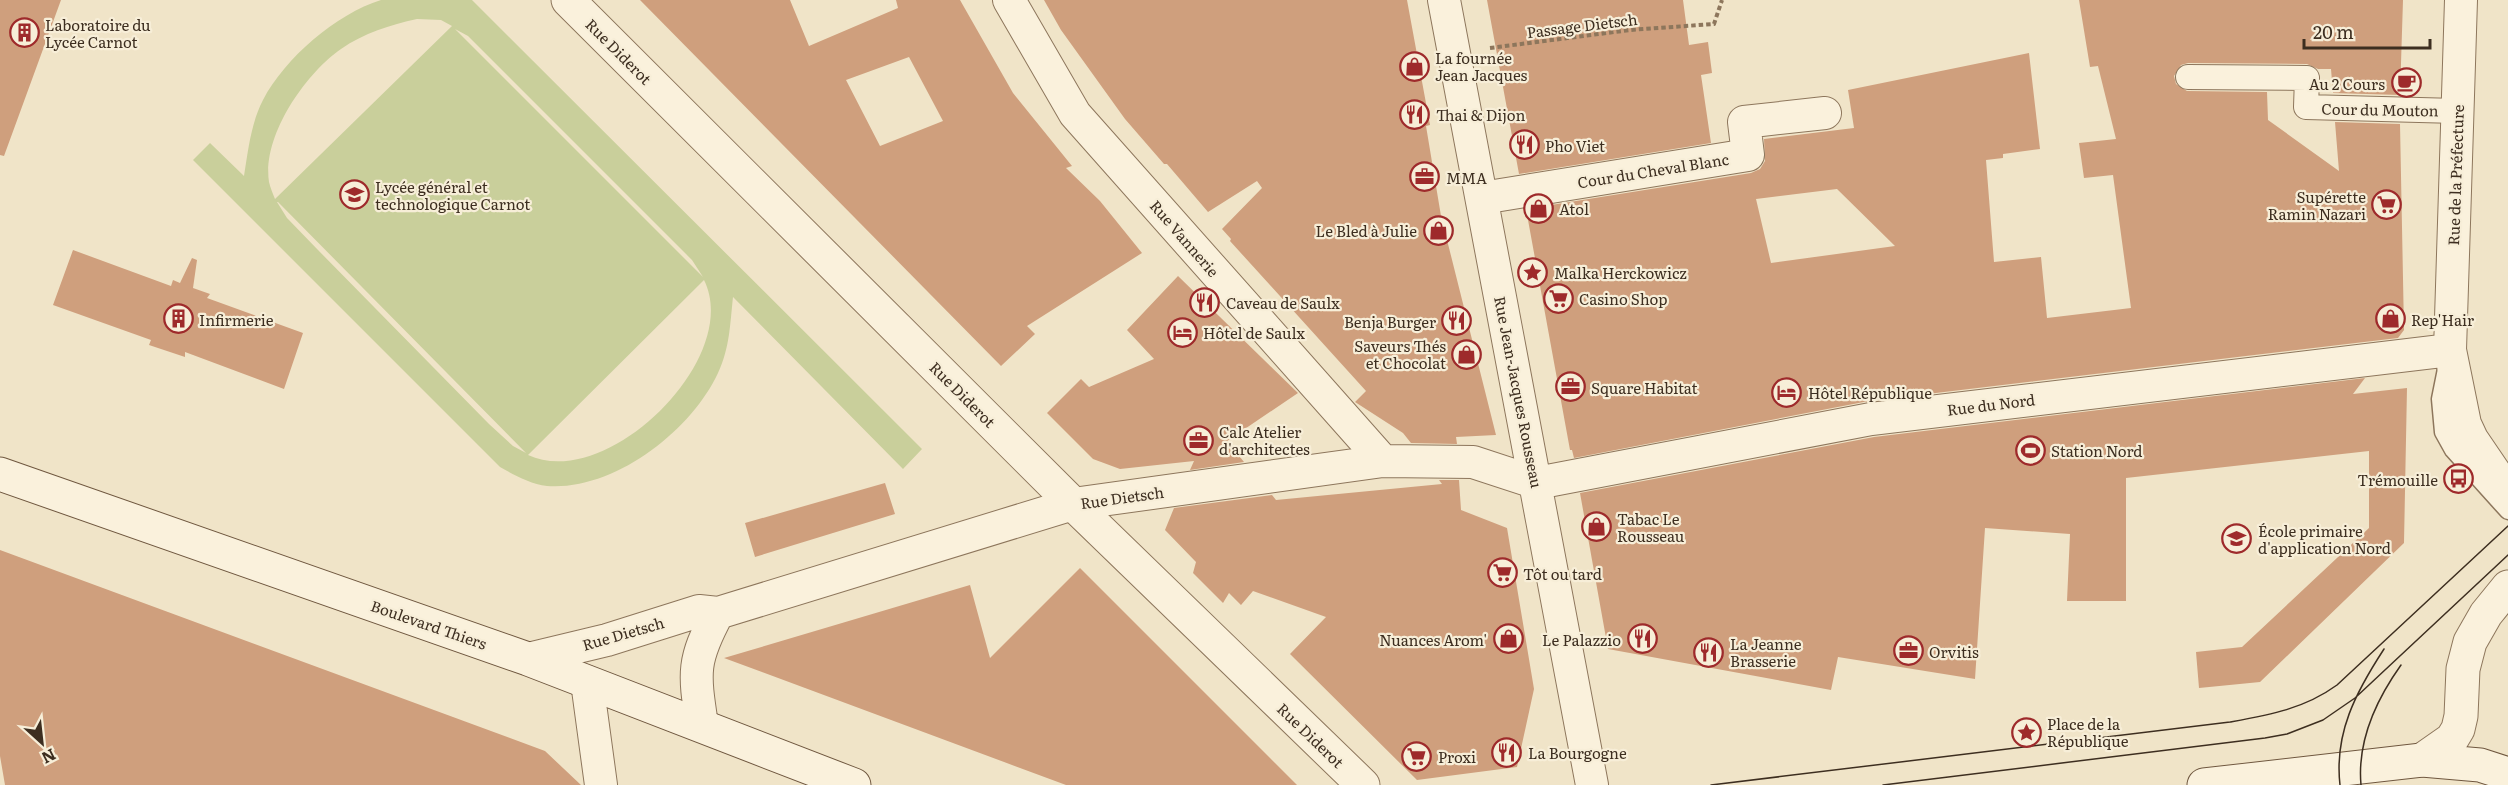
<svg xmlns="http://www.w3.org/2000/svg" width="2508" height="785" font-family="Literata,serif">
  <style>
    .garden { fill: #c9cf9b; fill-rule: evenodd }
    .building { fill: #cf9f7d; fill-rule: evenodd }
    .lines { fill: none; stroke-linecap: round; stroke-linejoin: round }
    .service-casing { stroke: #8d765c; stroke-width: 19 }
    .pedestrian-casing { stroke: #8d765c; stroke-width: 26 }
    .minor-casing { stroke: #8d765c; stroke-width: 34 }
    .tertiary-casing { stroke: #8d765c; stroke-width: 35 }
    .secondary-casing { stroke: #6f573f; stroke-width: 35 }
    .path { stroke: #8d765c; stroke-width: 4; stroke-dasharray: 4.5 3; stroke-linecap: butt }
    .service { stroke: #faf1dc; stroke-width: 16 }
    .pedestrian { stroke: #faf1dc; stroke-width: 24 }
    .minor { stroke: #faf1dc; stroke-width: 32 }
    .tertiary { stroke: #faf1dc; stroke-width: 33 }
    .secondary { stroke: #faf1dc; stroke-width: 33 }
    .tram { stroke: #3d2e20; stroke-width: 1.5 }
    .labels { text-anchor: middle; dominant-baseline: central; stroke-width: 4.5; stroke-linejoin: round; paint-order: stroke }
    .poi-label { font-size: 15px; fill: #3d2e20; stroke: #f7eed8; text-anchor: start }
    .street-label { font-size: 15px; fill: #3d2e20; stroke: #f7eed8 }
  </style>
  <rect width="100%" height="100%" fill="#f0e4c8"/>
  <!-- garden -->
  <path class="garden" d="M381 0H472L922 449 903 469 733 297C730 324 730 347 718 373 691 431 614 491 547 486 530 484 514 475 500 467L193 160 210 143 244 176C248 151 251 123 263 100 285 58 336 14 381 0ZM417 19 441 20 452 26 275 199C273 194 270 187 269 182 262 136 305 74 341 49 364 33 390 25 417 19ZM455 29 468 36 692 260 703 277ZM277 202H278L526 453 513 446 489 424 318 250 287 218ZM704 280C743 358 607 492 528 455Z"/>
  <!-- building -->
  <path class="building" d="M0 0H61L4 156 0 155Z
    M640 0H790L809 46 898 8 896 0H960L1013 93 1072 166 1066 168 1100 201 1142 253 1027 326 1035 334 1001 366ZM909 57 943 121 880 146 846 80Z
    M1044 0H1407L1430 125 1426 126 1441 216 1496 435 1456 437 1457 444 1411 443 1403 433 1355 402 1366 391 1230 241 1231 239 1222 229 1262 188 1257 181 1208 212 1167 164H1164L1125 119 1061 30Z
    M1487 0H1683L1689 45 1708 42 1712 73 1701 75 1711 143 1519 174Z
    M2079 0H2403L2400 95 2333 93 2331 69H2318L2307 64 2188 63 2181 65 2174 76 2176 84 2187 91 2267 92 2268 120 2339 171 2335 122 2400 124 2404 330 2398 338 1869 401 1574 458 1572 450H1570L1526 209 1751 173 1760 169 1765 161 1764 139 1854 128 1848 90 2029 53 2040 149 2003 154V158L1986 160 1994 262 2041 257 2047 318 2131 308 2113 175 2084 178 2079 143 2116 139 2098 66 2090 67ZM1837 189 1895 246 1771 263 1756 199Z
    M73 250 171 286 173 280 180 283 192 258 197 260 193 288 210 294 207 298 303 333 284 389 185 352V357L149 345 151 340 53 305Z
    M1178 276 1298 393 1227 441 1244 462 1190 470 1194 461 1120 469 1093 459 1047 413 1081 379 1089 387 1154 359 1127 330Z
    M2365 378 2353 394 2407 388 2404 543 2260 682 2199 688 2196 652 2242 647 2369 528V451L2126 478V601H2067L2070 534 1985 528 1975 679 1838 657 1831 690 1608 649 1580 493 1874 437Z
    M1439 480H1459L1461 510 1507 528 1534 689 1517 767 1417 780 1290 654 1326 617 1253 591 1241 605 1229 593 1223 603 1193 573 1196 562 1165 530 1174 508 1272 495 1276 500 1442 484Z
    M885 483 895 514 755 557 745 523Z
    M0 550 545 751 581 785H5L0 756Z
    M1080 568 1297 785H1066L724 658 970 585 990 658Z"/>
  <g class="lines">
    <defs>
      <path id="service" d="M2446 369 2440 399 2443 432 2453 450 2508 511"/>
      <path id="pedestrian" d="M2188 77 2307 78 2306 107 2457 111"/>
      <path id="minor" d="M1009 0 1075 114 1383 461
        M1444 0 1592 785
        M2461 0 2450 350 2465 424 2472 439 2508 492
        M1482 198 1748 155 1744 122 1825 113
        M528 659 607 640 699 611 718 613 1073 504 1383 461 1473 462 1537 483 1871 419 2450 350
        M587 682 601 785
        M702 725C694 672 692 661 718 613"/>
      <path id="tertiary" d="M568 0 1073 504 1363 785
        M2422 760 2452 739 2458 729 2461 716 2463 669 2470 642 2486 614 2508 587"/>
      <path id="secondary" d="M0 474 528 659 854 785
        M2204 785 2422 760 2480 765 2508 774"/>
    </defs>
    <!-- service casing -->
    <use href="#service" class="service-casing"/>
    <!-- pedestrian casing -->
    <use href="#pedestrian" class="pedestrian-casing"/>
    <!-- minor casing -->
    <use href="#minor" class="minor-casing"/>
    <!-- tertiary casing -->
    <use href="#tertiary" class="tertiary-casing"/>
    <!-- secondary casing -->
    <use href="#secondary" class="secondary-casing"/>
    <!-- path -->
    <path class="path" d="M1490 48 1630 30 1714 24 1722 0"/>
    <!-- service -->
    <use href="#service" class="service"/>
    <!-- pedestrian -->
    <use href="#pedestrian" class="pedestrian"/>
    <!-- minor -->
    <use href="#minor" class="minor"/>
    <!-- tertiary -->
    <use href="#tertiary" class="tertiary"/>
    <!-- secondary -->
    <use href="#secondary" class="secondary"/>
    <!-- tram -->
    <path class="tram" d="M1711 785 2230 722C2269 715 2304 709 2337 685L2508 526
      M1883 785 2265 738 2287 734 2323 720 2355 698 2508 555
      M2340 785C2334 733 2356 692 2384 649
      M2361 785C2357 741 2376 700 2401 665"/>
  </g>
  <!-- icons -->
  <defs>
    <symbol id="building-ring" viewBox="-11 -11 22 22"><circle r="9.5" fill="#f7eed8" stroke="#9e2a2b" stroke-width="1.5"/><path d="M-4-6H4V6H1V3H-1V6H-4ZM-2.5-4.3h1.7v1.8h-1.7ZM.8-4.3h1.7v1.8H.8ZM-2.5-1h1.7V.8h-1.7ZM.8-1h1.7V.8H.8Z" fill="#9e2a2b"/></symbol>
    <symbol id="shop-ring" viewBox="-11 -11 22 22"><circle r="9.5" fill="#f7eed8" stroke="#9e2a2b" stroke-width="1.5"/><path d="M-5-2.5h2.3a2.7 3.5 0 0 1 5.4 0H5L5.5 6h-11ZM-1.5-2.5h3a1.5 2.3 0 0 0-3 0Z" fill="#9e2a2b"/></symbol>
    <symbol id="cafe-ring" viewBox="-11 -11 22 22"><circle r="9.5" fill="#f7eed8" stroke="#9e2a2b" stroke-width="1.5"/><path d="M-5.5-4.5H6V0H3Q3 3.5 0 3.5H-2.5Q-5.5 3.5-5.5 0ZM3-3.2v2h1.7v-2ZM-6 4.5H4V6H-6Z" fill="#9e2a2b"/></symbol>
    <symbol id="restaurant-ring" viewBox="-11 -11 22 22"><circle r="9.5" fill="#f7eed8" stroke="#9e2a2b" stroke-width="1.5"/><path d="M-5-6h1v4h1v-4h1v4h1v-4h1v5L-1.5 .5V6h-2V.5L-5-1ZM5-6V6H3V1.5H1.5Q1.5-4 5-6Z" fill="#9e2a2b"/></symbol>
    <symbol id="office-ring" viewBox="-11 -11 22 22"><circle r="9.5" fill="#f7eed8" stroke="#9e2a2b" stroke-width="1.5"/><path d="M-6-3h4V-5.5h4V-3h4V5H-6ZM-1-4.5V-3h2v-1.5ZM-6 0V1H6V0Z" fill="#9e2a2b"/></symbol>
    <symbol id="school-ring" viewBox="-11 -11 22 22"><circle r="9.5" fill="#f7eed8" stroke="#9e2a2b" stroke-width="1.5"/><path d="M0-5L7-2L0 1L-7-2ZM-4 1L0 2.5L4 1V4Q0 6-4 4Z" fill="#9e2a2b"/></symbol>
    <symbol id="supermarket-ring" viewBox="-11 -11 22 22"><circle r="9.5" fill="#f7eed8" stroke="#9e2a2b" stroke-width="1.5"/><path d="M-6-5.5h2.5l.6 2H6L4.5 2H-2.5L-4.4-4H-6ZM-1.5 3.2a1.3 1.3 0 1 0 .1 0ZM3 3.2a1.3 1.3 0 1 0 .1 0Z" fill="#9e2a2b"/></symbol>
    <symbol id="sight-ring" viewBox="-11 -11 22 22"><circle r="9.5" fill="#f7eed8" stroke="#9e2a2b" stroke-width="1.5"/><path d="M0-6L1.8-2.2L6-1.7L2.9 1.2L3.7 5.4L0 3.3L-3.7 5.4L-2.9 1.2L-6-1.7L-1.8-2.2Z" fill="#9e2a2b"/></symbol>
    <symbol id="hotel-ring" viewBox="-11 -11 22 22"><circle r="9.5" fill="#f7eed8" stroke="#9e2a2b" stroke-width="1.5"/><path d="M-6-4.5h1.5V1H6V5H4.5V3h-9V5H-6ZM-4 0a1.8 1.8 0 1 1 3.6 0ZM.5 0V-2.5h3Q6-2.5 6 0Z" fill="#9e2a2b"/></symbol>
    <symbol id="stadium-ring" viewBox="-11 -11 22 22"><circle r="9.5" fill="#f7eed8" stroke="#9e2a2b" stroke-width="1.5"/><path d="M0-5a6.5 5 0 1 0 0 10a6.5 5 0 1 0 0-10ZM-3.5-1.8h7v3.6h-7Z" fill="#9e2a2b"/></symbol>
    <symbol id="bus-ring" viewBox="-11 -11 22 22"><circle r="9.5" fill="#f7eed8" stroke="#9e2a2b" stroke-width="1.5"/><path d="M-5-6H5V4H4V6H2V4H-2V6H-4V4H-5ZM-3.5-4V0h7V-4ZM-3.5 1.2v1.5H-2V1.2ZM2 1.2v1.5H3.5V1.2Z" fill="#9e2a2b"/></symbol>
  </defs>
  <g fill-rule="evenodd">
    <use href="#building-ring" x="8" y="16" width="33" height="33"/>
    <use href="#shop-ring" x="1398" y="50" width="33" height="33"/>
    <use href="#cafe-ring" x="2390" y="66" width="33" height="33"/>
    <use href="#restaurant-ring" x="1398" y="98" width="33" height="33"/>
    <use href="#restaurant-ring" x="1508" y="128" width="33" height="33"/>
    <use href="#office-ring" x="1408" y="160" width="33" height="33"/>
    <use href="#school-ring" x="338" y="178" width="33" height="33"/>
    <use href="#supermarket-ring" x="2370" y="188" width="33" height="33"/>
    <use href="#shop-ring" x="1522" y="192" width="33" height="33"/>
    <use href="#shop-ring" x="1422" y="214" width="33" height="33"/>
    <use href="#sight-ring" x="1516" y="256" width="33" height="33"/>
    <use href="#supermarket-ring" x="1542" y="282" width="33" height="33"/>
    <use href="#restaurant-ring" x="1188" y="286" width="33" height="33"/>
    <use href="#building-ring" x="162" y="302" width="33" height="33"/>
    <use href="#shop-ring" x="2374" y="302" width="33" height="33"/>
    <use href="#restaurant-ring" x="1440" y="304" width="33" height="33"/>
    <use href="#hotel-ring" x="1166" y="316" width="33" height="33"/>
    <use href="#shop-ring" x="1450" y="338" width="33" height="33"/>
    <use href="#office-ring" x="1554" y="370" width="33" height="33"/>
    <use href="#hotel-ring" x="1770" y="376" width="33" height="33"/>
    <use href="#office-ring" x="1182" y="424" width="33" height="33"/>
    <use href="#stadium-ring" x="2014" y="434" width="33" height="33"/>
    <use href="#bus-ring" x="2442" y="462" width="33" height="33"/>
    <use href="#shop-ring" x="1580" y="510" width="33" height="33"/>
    <use href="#school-ring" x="2220" y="522" width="33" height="33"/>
    <use href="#supermarket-ring" x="1486" y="556" width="33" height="33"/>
    <use href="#shop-ring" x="1492" y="622" width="33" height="33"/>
    <use href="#restaurant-ring" x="1626" y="622" width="33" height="33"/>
    <use href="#office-ring" x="1892" y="634" width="33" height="33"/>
    <use href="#restaurant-ring" x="1692" y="636" width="33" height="33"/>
    <use href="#sight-ring" x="2010" y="716" width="33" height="33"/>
    <use href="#restaurant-ring" x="1490" y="736" width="33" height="33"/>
    <use href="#supermarket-ring" x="1400" y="740" width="33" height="33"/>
  </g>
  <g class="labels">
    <!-- poi labels -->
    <g class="poi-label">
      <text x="45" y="24">Laboratoire du<tspan x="45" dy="17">Lycée Carnot</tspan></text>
      <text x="1435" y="57">La fournée<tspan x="1435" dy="17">Jean Jacques</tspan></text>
      <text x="2385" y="83" text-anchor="end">Au 2 Cours</text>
      <text x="1436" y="114">Thai &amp; Dijon</text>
      <text x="1545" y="145">Pho Viet</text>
      <text x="1446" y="177">MMA</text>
      <text x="375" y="186">Lycée général et<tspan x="375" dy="17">technologique Carnot</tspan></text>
      <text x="2366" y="196" text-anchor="end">Supérette<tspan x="2366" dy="17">Ramin Nazari</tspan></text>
      <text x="1559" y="208">Atol</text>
      <text x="1417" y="230" text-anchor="end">Le Bled à Julie</text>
      <text x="1554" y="272">Malka Herckowicz</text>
      <text x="1579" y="298">Casino Shop</text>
      <text x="1226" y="302">Caveau de Saulx</text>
      <text x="199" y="319">Infirmerie</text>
      <text x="2411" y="319">Rep'Hair</text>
      <text x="1436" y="321" text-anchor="end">Benja Burger</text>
      <text x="1203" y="332">Hôtel de Saulx</text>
      <text x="1446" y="345" text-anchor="end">Saveurs Thés<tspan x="1446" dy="17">et Chocolat</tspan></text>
      <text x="1591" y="387">Square Habitat</text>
      <text x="1808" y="392">Hôtel République</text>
      <text x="1219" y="431">Calc Atelier<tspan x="1219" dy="17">d'architectes</tspan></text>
      <text x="2051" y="450">Station Nord</text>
      <text x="2438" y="479" text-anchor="end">Trémouille</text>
      <text x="1617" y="518">Tabac Le<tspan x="1617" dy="17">Rousseau</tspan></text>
      <text x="2258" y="530">École primaire<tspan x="2258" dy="17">d'application Nord</tspan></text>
      <text x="1523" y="573">Tôt ou tard</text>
      <text x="1487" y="639" text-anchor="end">Nuances Arom'</text>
      <text x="1621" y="639" text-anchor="end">Le Palazzio</text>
      <text x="1730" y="643">La Jeanne<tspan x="1730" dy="17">Brasserie</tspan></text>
      <text x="1929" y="651">Orvitis</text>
      <text x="2047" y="723">Place de la<tspan x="2047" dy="17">République</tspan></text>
      <text x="1528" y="752">La Bourgogne</text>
      <text x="1438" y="756">Proxi</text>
    </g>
    <!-- street labels -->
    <g class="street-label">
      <text transform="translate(1582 25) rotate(-7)">Passage Dietsch</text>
      <text transform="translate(619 51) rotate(45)">Rue Diderot</text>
      <text transform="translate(2380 109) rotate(1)">Cour du Mouton</text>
      <text transform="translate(1653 170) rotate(-9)">Cour du Cheval Blanc</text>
      <text transform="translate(2455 175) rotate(-88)">Rue de la Préfecture</text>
      <text transform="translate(1185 238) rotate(49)">Rue Vannerie</text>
      <text transform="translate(1519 392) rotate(79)">Rue Jean-Jacques Rousseau</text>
      <text transform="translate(963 394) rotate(45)">Rue Diderot</text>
      <text transform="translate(1991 404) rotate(-7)">Rue du Nord</text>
      <text transform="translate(1122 497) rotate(-8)">Rue Dietsch</text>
      <text transform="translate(429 624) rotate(19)">Boulevard Thiers</text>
      <text transform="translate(623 633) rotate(-16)">Rue Dietsch</text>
      <text transform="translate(1311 735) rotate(44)">Rue Diderot</text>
    </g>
  </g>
  <!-- north arrow -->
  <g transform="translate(42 743) rotate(153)" stroke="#f7eed8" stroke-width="4.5" paint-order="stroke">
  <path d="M0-4.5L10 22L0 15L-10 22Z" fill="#3d2e20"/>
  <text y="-9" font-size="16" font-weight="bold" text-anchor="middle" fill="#3d2e20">N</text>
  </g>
  <!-- scale -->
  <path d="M2304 39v9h126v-9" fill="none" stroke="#3d2e20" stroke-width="3"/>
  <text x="2313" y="39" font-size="18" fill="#3d2e20" stroke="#f7eed8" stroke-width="4.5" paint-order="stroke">20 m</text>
</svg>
